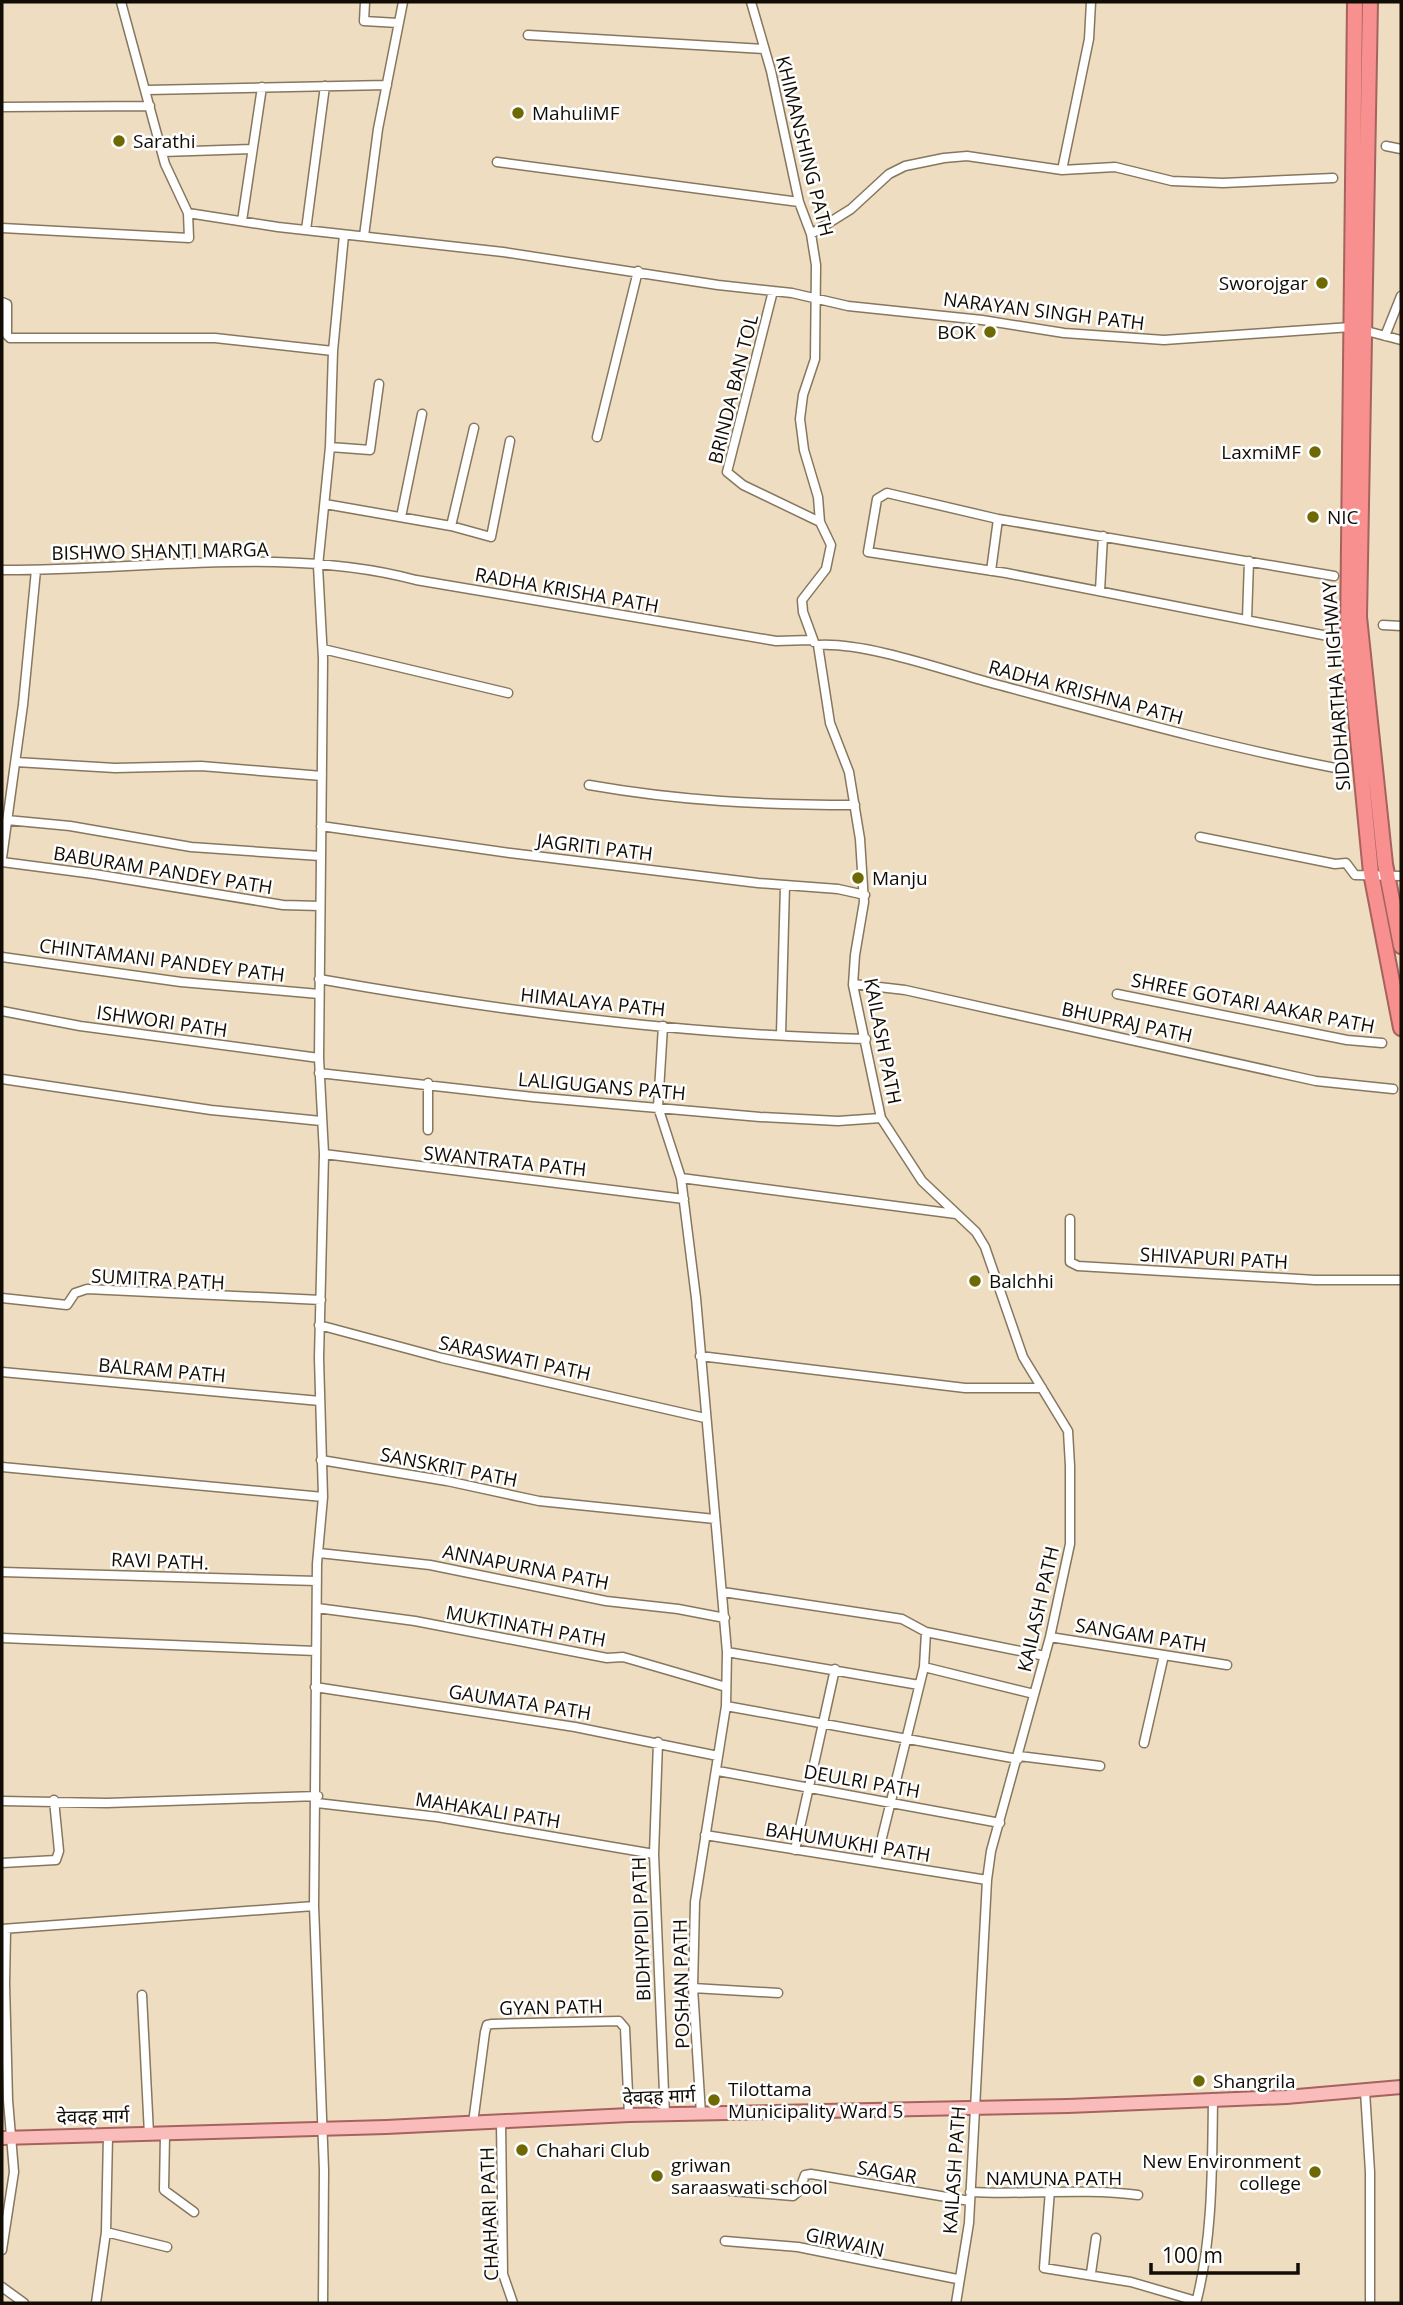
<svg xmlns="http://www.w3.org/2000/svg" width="1403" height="2305" font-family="'Open Sans','Noto Sans Devanagari',sans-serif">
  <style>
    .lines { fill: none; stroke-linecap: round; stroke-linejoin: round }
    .street-casing { stroke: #86775e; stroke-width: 11 }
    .primary-casing { stroke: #a6625e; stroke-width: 16 }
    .highway-casing { stroke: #a6625e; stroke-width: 18 }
    .street { stroke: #fff; stroke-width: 8 }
    .primary { stroke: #fabcbb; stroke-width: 12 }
    .highway { stroke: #f7908e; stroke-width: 14 }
    .poi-dot { fill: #6e6903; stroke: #fff; stroke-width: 2.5 }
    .labels { text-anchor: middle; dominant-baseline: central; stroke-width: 5; stroke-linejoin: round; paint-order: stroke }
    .poi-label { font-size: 19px; fill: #110c04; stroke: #fff; text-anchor: start }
    .street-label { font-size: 19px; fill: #110c04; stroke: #fff }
  </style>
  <rect width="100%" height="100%" fill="#eeddc1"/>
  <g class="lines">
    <defs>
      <path id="street" d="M365 2 364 21 398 23
        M751 2 771 71 799 202 811 234 816 265 815 359 803 395 800 419 804 450 818 497 820 522 831 545 826 569 802 600 803 612 814 642
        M528 35 764 49
        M147 90 387 85
        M2 107 150 106
        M1386 146 1401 149
        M162 152 252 149
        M497 162 799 202
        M1062 170 1089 39 1091 2
        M188 213 278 227 503 252 718 285 792 293 848 306 982 320 1064 333 1164 340 1351 327 1401 340
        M242 221 262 87
        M2 228 189 238 188 213 165 164 121 2
        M306 230 325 86
        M811 234 851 209 889 174 905 166 944 158 967 156 1062 170 1115 167 1172 181 1223 183 1333 178
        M364 236 378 129 403 2
        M773 291 727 472 743 485 820 522
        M2 302 7 304V335L10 338H215L333 351
        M1385 336 1401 296
        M597 437 638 271
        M330 447 370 450 379 384
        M325 504 451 526 491 537 510 441
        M401 517 422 414
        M451 526 474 428
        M2 570C135 571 288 545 416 580L776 641 811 640
        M991 571 998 519
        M1334 576 998 519 887 493 877 499 868 552 1006 573 1338 638
        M1100 591 1103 536
        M1247 619 1249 561
        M1383 625 1401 626
        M818 645 830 723 849 772 860 839 864 902 855 955 853 985 881 1118 922 1181 976 1232 985 1247 1023 1357 1068 1431 1070 1466V1544L1050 1637 991 1851 987 1880 969 2223 956 2303
        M818 645C866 642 947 671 995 684 1111 715 1228 748 1346 770
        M323 649 508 693
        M16 762 115 768 201 766 322 776
        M589 785C680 801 762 805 855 805
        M7 820 70 826 191 847 320 856
        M321 826 510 853 758 883 838 889 865 895
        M1200 837 1335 864 1346 863 1355 875 1401 876
        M2 858 23 705 36 570
        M2 862 94 874 283 905 320 906
        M2 957 181 982 319 994
        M319 979C499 1011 683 1035 866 1039
        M853 984 905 990 1316 1081 1393 1089
        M1117 994 1347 1040 1382 1043
        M2 1011 80 1026 319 1058
        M663 1026 658 1107 681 1178 696 1298 727 1652 726 1706 695 1902 693 1988 701 2114
        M781 1035 785 885
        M319 1073 533 1097 760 1117 838 1121 881 1118
        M2 1079 211 1110 321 1121
        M428 1130V1083
        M324 1154 684 1199
        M681 1178 956 1214
        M1070 1219V1262L1078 1266 1315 1280H1401
        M2 1298 67 1305 75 1293 87 1289 321 1300
        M319 1325 442 1358 705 1418
        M700 1356 965 1388H1042
        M2 1372 320 1401
        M321 1460 447 1481 539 1501 715 1519
        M2 1467 323 1497
        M319 1553 430 1565 606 1601 678 1609 725 1618
        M2 1572 317 1581
        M723 1592 902 1619 926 1632 1045 1656
        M317 1608 415 1621 607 1658 623 1657 726 1687
        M1050 1637 1227 1665
        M2 1638 316 1651
        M727 1652 919 1685
        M924 1667 1034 1694
        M315 1687 575 1727 718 1756
        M726 1706 1018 1759
        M658 1742 654 1854 665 2116
        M1144 1743 1164 1655
        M1019 1756 1100 1766
        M718 1771 1000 1823
        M2 1801 107 1803 318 1796
        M317 1803 438 1817 654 1854
        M705 1835 987 1880
        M795 1850 835 1669
        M876 1862 924 1667 926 1632
        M2 1863 56 1860 59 1851 54 1800
        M2 1929 314 1906
        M2 1984H5L6 1929
        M693 1988 778 1993
        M142 1995 149 2134
        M1365 2091 1370 2172V2303
        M501 2122 503 2274 513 2303
        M473 2123 485 2032 487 2025 492 2024 619 2021 625 2028 629 2115
        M165 2134 164 2190 194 2212
        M1050 2190 1044 2268 1131 2282 1196 2301
        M730 2191 793 2196 799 2191 805 2175 811 2174 970 2201
        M970 2192C1026 2195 1081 2188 1138 2195
        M106 2232 167 2247
        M725 2241 798 2247 957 2279
        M2 2250 14 2172 8 2100 5 1984
        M1091 2273 1096 2238
        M2 2287 24 2303
        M96 2303 106 2232 108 2135
        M323 2303 324 2170 314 1906 317 1564 323 1497 319 1358 324 1154 319 1058 323 659 318 566 330 447 333 351 344 235
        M1196 2303C1213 2238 1212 2167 1213 2099"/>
      <path id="primary" d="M2 2138 386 2127 629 2115 1068 2106 1286 2097 1401 2087"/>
      <path id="highway" d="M1355 2 1348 635 1371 873 1401 1028
        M1370 2 1359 617 1385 864 1401 946"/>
    </defs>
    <!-- street casing -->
    <use href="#street" class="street-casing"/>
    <!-- primary casing -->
    <use href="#primary" class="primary-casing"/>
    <!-- highway casing -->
    <use href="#highway" class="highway-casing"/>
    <!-- street -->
    <use href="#street" class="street"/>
    <!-- primary -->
    <use href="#primary" class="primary"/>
    <!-- highway -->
    <use href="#highway" class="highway"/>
  </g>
  <!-- markers -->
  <g class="poi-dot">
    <circle cx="518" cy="113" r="7"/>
    <circle cx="119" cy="141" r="7"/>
    <circle cx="1322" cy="283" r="7"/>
    <circle cx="990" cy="332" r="7"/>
    <circle cx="1315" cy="452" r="7"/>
    <circle cx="1313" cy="517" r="7"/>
    <circle cx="858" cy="878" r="7"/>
    <circle cx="975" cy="1281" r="7"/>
    <circle cx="1199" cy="2081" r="7"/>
    <circle cx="714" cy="2100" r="7"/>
    <circle cx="522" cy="2150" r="7"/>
    <circle cx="1315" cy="2172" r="7"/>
    <circle cx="657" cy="2176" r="7"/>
  </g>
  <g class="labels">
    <!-- poi labels -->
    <g class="poi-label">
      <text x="532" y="113">MahuliMF</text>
      <text x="133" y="141">Sarathi</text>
      <text x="1308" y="283" text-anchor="end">Sworojgar</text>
      <text x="976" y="332" text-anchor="end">BOK</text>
      <text x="1301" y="452" text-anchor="end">LaxmiMF</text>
      <text x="1327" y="517">NIC</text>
      <text x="872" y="878">Manju</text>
      <text x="989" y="1281">Balchhi</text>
      <text x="1213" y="2081">Shangrila</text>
      <text x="728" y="2089">Tilottama<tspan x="728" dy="22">Municipality Ward 5</tspan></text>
      <text x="536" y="2150">Chahari Club</text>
      <text x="1301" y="2161" text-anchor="end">New Environment<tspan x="1301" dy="22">college</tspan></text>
      <text x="671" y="2165">griwan<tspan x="671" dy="22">saraaswati school</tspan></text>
    </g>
    <!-- street labels -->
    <g class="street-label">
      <text transform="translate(805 146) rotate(76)">KHIMANSHING PATH</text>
      <text transform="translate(1044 311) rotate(7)">NARAYAN SINGH PATH</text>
      <text transform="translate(733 389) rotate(-76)">BRINDA BAN TOL</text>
      <text transform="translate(160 551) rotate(-1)">BISHWO SHANTI MARGA</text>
      <text transform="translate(567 590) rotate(10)">RADHA KRISHA PATH</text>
      <text transform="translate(1336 686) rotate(-94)">SIDDHARTHA HIGHWAY</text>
      <text transform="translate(1086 692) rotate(15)">RADHA KRISHNA PATH</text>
      <text transform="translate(595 847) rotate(7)">JAGRITI PATH</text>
      <text transform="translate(163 870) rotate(9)">BABURAM PANDEY PATH</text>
      <text transform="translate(162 960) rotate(7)">CHINTAMANI PANDEY PATH</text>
      <text transform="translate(593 1002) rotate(6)">HIMALAYA PATH</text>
      <text transform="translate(1253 1003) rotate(11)">SHREE GOTARI AAKAR PATH</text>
      <text transform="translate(162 1021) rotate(8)">ISHWORI PATH</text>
      <text transform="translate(1127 1022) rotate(12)">BHUPRAJ PATH</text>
      <text transform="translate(883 1041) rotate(79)">KAILASH PATH</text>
      <text transform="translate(602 1086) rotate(5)">LALIGUGANS PATH</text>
      <text transform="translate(505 1161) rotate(6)">SWANTRATA PATH</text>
      <text transform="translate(1214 1258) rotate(3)">SHIVAPURI PATH</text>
      <text transform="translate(158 1279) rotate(3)">SUMITRA PATH</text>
      <text transform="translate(515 1358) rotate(12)">SARASWATI PATH</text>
      <text transform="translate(162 1370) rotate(5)">BALRAM PATH</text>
      <text transform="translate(449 1467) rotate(11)">SANSKRIT PATH</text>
      <text transform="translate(160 1561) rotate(2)">RAVI PATH.</text>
      <text transform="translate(526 1567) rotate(11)">ANNAPURNA PATH</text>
      <text transform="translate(1038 1609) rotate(-77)">KAILASH PATH</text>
      <text transform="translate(526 1626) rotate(10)">MUKTINATH PATH</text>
      <text transform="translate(1141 1635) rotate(9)">SANGAM PATH</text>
      <text transform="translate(520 1702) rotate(9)">GAUMATA PATH</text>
      <text transform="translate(862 1781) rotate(10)">DEULRI PATH</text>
      <text transform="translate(488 1810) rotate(9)">MAHAKALI PATH</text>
      <text transform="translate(848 1842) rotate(9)">BAHUMUKHI PATH</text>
      <text transform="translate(641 1929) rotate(-92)">BIDHYPIDI PATH</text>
      <text transform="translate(681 1984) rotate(-91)">POSHAN PATH</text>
      <text transform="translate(551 2007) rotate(-1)">GYAN PATH</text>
      <text transform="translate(659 2096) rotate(-2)">देवदह मार्ग</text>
      <text transform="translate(93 2116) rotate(-1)">देवदह मार्ग</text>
      <text transform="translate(954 2170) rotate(-86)">KAILASH PATH</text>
      <text transform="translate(887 2172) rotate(10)">SAGAR</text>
      <text x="1054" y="2178">NAMUNA PATH</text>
      <text transform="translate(489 2214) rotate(-92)">CHAHARI PATH</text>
      <text transform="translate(845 2242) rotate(12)">GIRWAIN</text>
    </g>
  </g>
  <!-- border -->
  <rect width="1403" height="2305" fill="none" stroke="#110c04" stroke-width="7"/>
  <!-- scale -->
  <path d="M1151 2263v10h147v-10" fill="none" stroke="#110c04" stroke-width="3.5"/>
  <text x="1162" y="2263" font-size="21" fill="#110c04" stroke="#ffffff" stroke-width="5" paint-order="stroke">100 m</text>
</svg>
